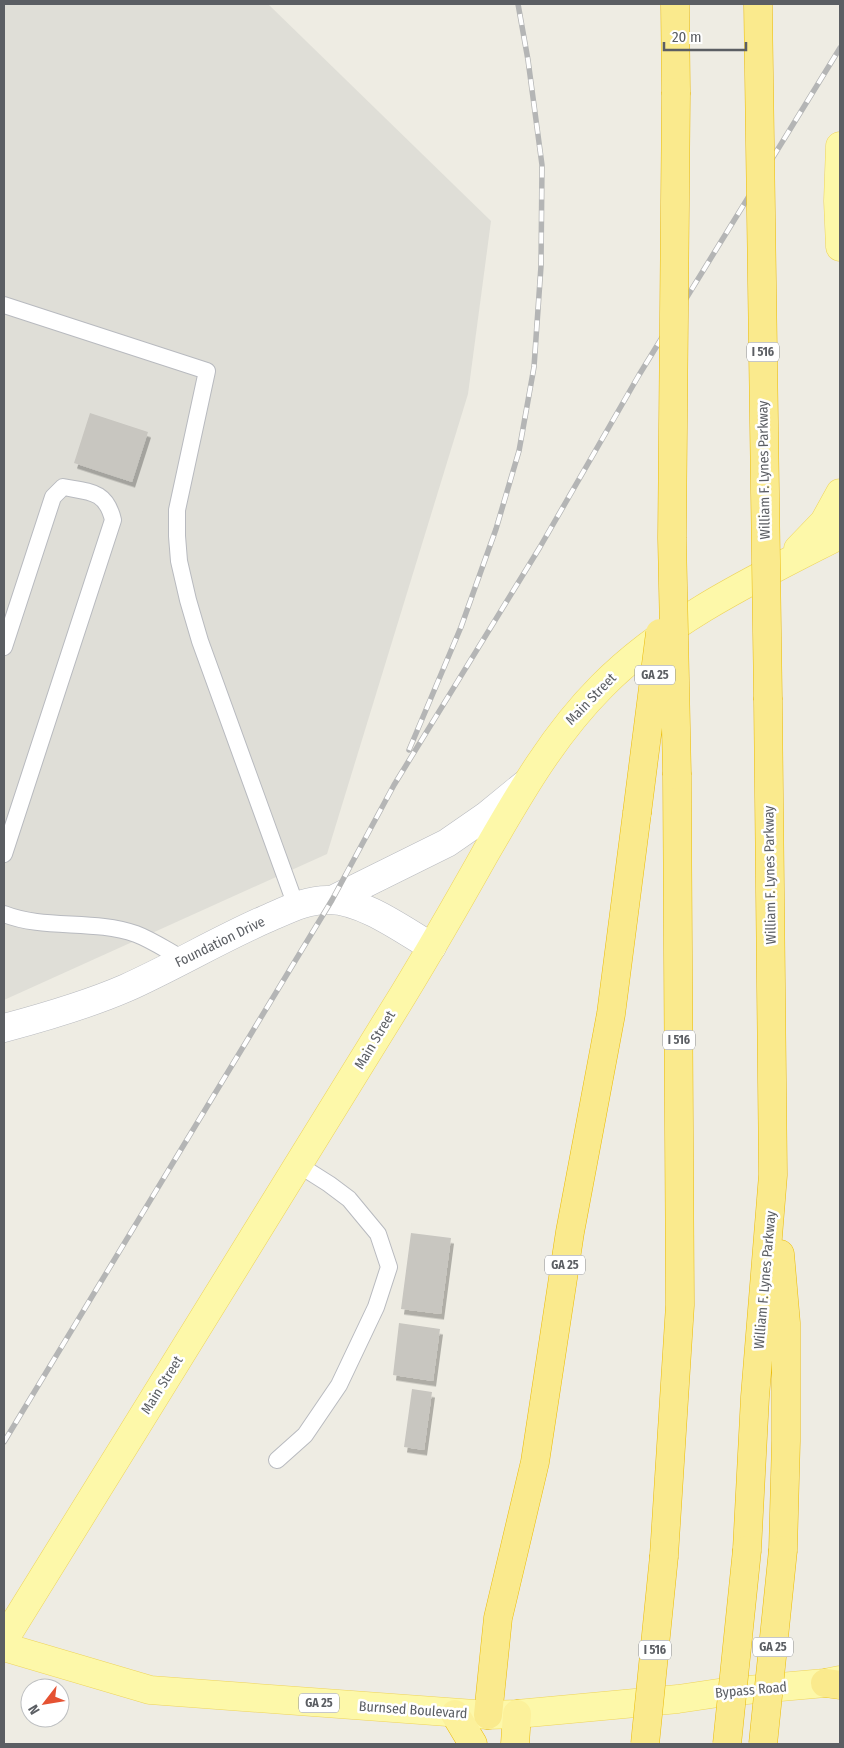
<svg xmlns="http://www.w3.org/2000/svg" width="844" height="1748" font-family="'Fira Sans Condensed',sans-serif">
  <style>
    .industrial { fill: #dfded7 }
    .building { fill: #c8c6c0; filter: url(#shadow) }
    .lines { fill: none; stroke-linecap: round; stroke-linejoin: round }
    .service-casing { stroke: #b8babf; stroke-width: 18 }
    .minor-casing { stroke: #b8babf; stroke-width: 29 }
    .primary-casing { stroke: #eed45c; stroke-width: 29 }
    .trunk-casing { stroke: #ebbb06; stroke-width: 29 }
    .motorway-casing { stroke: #ebbb06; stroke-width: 29 }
    .service { stroke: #fff; stroke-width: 16 }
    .minor { stroke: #fff; stroke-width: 28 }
    .primary { stroke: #fdf8a9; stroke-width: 28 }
    .trunk { stroke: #fcf19b; stroke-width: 28 }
    .motorway { stroke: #faea8d; stroke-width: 28 }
    .rail-casing { stroke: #b4b5b5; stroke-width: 5.5 }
    .rail { stroke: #fff; stroke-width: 4; stroke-dasharray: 11; stroke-linecap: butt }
    .motorway-bridge-casing { stroke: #ebbb06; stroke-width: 29; stroke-linecap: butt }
    .motorway-bridge { stroke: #faea8d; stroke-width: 28 }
    .labels { text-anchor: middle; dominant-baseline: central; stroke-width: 5; stroke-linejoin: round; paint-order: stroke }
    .shield { fill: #fff; stroke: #8c8e92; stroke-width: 1 }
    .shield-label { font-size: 12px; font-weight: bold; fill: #5b5e63 }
    .street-label { font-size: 14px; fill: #5b5e63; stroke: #fff }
  </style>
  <defs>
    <filter id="shadow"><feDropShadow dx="3" dy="5.5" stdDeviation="0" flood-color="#0004"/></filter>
  </defs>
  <rect width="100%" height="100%" fill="#eeece3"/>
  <!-- industrial -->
  <path class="industrial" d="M4 4H268L491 221 468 394 327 854 4 1000Z"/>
  <!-- building -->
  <path class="building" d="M90 413 148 432 132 482 74 463Z
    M411 1233 451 1238 441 1314 401 1309Z
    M399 1323 440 1329 433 1381 393 1375Z
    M412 1389 432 1392 424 1450 404 1447Z"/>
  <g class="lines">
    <defs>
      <path id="service" d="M4 305 207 371 177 510V536L179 561 188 600 200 641 296 906
        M4 647 53 497 63 487C89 492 106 490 113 520L4 854
        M4 914C44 930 94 919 136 934 152 940 168 951 183 959
        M277 1460 305 1435 339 1385 376 1307 389 1267 378 1234 349 1199 329 1184 299 1165"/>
      <path id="minor" d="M332 900 447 843 486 816 524 785
        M4 1028C45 1017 87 1005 126 988 173 967 218 940 266 919 287 910 307 899 330 900 364 901 403 930 432 947"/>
      <path id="primary" d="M840 146 838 201 840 247
        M798 549 824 522 840 493
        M4 1640C137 1425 271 1211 403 995 431 949 458 902 485 854 519 795 553 735 602 686 667 620 758 577 840 535
        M4 1647 150 1690 488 1715 517 1714 678 1699 725 1692 825 1683 840 1680"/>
      <path id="trunk" d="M455 1714 473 1744
        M515 1744 517 1714"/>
      <path id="motorway" d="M675 4 676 92
        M780 1254 786 1323V1441L783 1550
        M747 1550 755 1397 773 1175 768 700
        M664 1556 680 1305 677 775
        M825 1683 840 1685
        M488 1715 498 1618 535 1462 570 1232 611 1014 637 813"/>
    </defs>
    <!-- service casing -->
    <use href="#service" class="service-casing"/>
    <!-- minor casing -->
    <use href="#minor" class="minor-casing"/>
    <!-- primary casing -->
    <use href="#primary" class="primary-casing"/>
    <!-- trunk casing -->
    <use href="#trunk" class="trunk-casing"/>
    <!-- motorway casing -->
    <use href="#motorway" class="motorway-casing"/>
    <!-- service -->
    <use href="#service" class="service"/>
    <!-- minor -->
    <use href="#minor" class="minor"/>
    <!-- primary -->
    <use href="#primary" class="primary"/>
    <!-- trunk -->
    <use href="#trunk" class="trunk"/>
    <!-- motorway -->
    <use href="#motorway" class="motorway"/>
    <defs>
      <path id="rail" d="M409 750 461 627 496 529 519 451 534 367 541 266 542 165 528 60 518 4
        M4 1442 332 900 394 785 540 547 639 375 840 48"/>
    </defs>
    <!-- rail casing -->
    <use href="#rail" class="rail-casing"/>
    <!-- rail -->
    <use href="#rail" class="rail"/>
    <defs>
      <path id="motorway-bridge" d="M758 4 768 700
        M676 92 672 538 677 775
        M637 813 660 633
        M645 1744 664 1556
        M727 1744 747 1550
        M763 1744 783 1550"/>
    </defs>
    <!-- motorway-bridge casing -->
    <use href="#motorway-bridge" class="motorway-bridge-casing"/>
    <!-- motorway-bridge -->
    <use href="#motorway-bridge" class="motorway-bridge"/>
  </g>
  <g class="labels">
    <!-- shield labels -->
    <g class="shield">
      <rect x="747" y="342.5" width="32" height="19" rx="4"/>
      <rect x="635" y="665.5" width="40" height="19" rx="4"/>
      <rect x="663" y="1030.5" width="32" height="19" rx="4"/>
      <rect x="545" y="1255.5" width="40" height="19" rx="4"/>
      <rect x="753" y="1637.5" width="40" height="19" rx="4"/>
      <rect x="639" y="1640.5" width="32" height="19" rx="4"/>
      <rect x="299" y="1693.5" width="40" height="19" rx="4"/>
    </g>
    <g class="shield-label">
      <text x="763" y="352">I 516</text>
      <text x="655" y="675">GA 25</text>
      <text x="679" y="1040">I 516</text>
      <text x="565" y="1265">GA 25</text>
      <text x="773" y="1647">GA 25</text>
      <text x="655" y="1650">I 516</text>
      <text x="319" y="1703">GA 25</text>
    </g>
    <!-- street labels -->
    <g class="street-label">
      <text transform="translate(764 470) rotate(-91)">William F. Lynes Parkway</text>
      <text transform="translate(591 699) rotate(-46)">Main Street</text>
      <text transform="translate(770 875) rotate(-91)">William F. Lynes Parkway</text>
      <text transform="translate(220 942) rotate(-26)">Foundation Drive</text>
      <text transform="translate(375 1040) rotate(-59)">Main Street</text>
      <text transform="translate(765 1280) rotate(-85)">William F. Lynes Parkway</text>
      <text transform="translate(162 1385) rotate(-58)">Main Street</text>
      <text transform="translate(751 1690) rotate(-5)">Bypass Road</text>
      <text transform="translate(413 1710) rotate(4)">Burnsed Boulevard</text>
    </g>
  </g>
  <!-- border -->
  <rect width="844" height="1748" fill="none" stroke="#5b5e63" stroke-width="10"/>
  <!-- north arrow -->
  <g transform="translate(45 1703) rotate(239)"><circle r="24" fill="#ffffff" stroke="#bdbfc1"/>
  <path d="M0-4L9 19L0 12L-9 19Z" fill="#e55232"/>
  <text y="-8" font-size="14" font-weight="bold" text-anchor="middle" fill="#5b5e63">N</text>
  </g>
  <!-- scale -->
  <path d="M664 42v8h82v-8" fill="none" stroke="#5b5e63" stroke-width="2.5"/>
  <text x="672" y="42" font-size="15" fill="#5b5e63" stroke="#ffffff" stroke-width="4" paint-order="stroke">20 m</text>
</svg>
